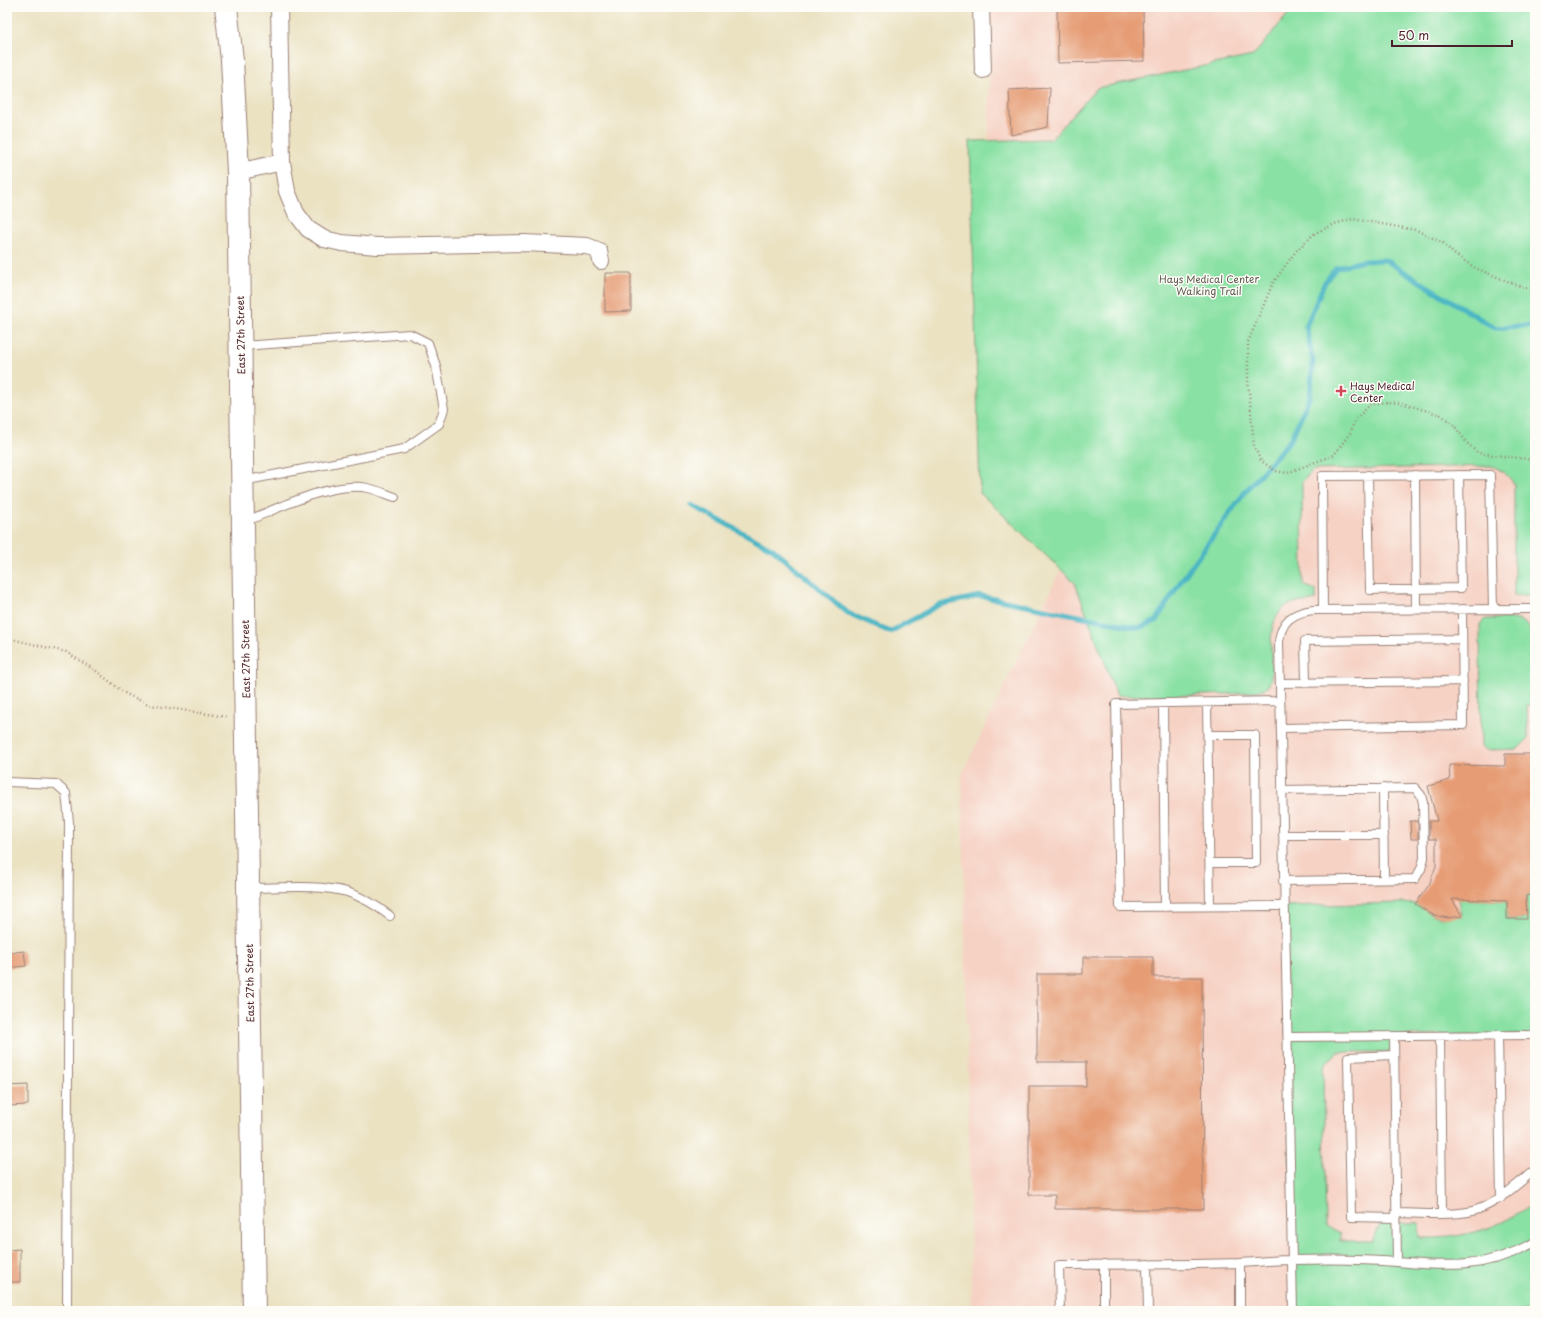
<svg xmlns="http://www.w3.org/2000/svg" width="1542" height="1318" font-family="'Playpen Sans',sans-serif">
  <style>
    .built { fill: #f6d2c4 }
    .green { fill: #8ae1a4; stroke: #6a8068 }
    .lines { fill: none; stroke-linecap: round; stroke-linejoin: round }
    .stream { stroke: #48b5c4; stroke-width: 5 }
    .building { fill: #e69d76 }
    .lane-casing { stroke: #9a8076; stroke-width: 10 }
    .street-casing { stroke: #9a8076; stroke-width: 18 }
    .secondary-casing { stroke: #9a8076; stroke-width: 24 }
    .path { stroke: #9a8076; stroke-width: 2.5; stroke-dasharray: 1 3; stroke-linecap: butt }
    .lane { stroke: #fff; stroke-width: 8 }
    .street { stroke: #fff; stroke-width: 16 }
    .secondary { stroke: #fff; stroke-width: 22 }
    .poi-dot { fill: #d1495b; stroke: #fdfcf7; stroke-width: 1.5 }
    .labels { text-anchor: middle; dominant-baseline: central; stroke-width: 3; stroke-linejoin: round; paint-order: stroke }
    .park-label { font-size: 10px; fill: #5d594f; stroke: #fdfcf7 }
    .street-label { font-size: 10px; fill: #4a1f2b; stroke: #fdfcf7 }
    .poi-label { font-size: 10px; fill: #4a1f2b; stroke: #fdfcf7; text-anchor: start }
  </style>
  <rect width="100%" height="100%" fill="#fdfcf7"/>
  <filter id="ink" filterUnits="userSpaceOnUse"><feTurbulence type="fractalNoise" baseFrequency=".025" numOctaves="2"/><feDisplacementMap in="SourceGraphic" scale="8" xChannelSelector="R" yChannelSelector="G"/><feConvolveMatrix kernelMatrix="1 2 1 2 8 2 1 2 1" color-interpolation-filters="sRGB"/></filter>
  <filter id="wash" filterUnits="userSpaceOnUse"><feTurbulence type="fractalNoise" baseFrequency=".012" numOctaves="4" result="noise"/><feDisplacementMap in="SourceGraphic" scale="16" xChannelSelector="R" yChannelSelector="G"/><feGaussianBlur stdDeviation="0.9" result="paint"/><feColorMatrix in="noise" values="0 0 0 0 0 0 0 0 0 0 0 0 0 0 0 0 0 1.4 0 .05"/><feComposite in="paint" operator="in"/></filter>
  <g filter="url(#wash)">
    <rect width="100%" height="100%" fill="#ebe2c2"/>
    <!-- built -->
    <path class="built" d="M989 7H1535V1311H972L962 774 1329 13 1281 54 1074 159 989 156Z"/>
    <!-- green -->
    <path class="green" d="M1294 7H1535V594L1514 596V484C1508 475 1502 470 1492 466L1313 470 1302 482 1303 585 1316 590V599C1307 605 1294 599 1285 607 1259 627 1280 673 1267 687 1257 698 1138 695 1117 696L1075 583 980 493 970 141 1051 139 1097 88 1253 56Z
      M1485 619C1500 619 1523 614 1531 631L1532 705H1527L1528 739 1518 749 1487 750 1481 747 1480 624Z
      M1535 893V1035L1394 1036V1052H1338L1328 1061 1323 1070 1326 1226 1340 1234V1241H1372L1377 1229 1379 1228 1380 1223H1419L1420 1238C1463 1239 1501 1229 1535 1201V1311H1293L1284 906 1400 903 1415 904 1433 915 1441 917 1462 916 1459 908V899L1507 901V919H1527L1526 896Z"/>
    <g class="lines">
      <!-- stream -->
      <path class="stream" d="M691 505 773 549 848 613 890 632 939 605 980 596 1139 628 1156 621 1181 581 1245 492 1291 439 1310 396 1313 361 1306 326 1325 282 1336 268 1363 261 1385 260 1495 328 1535 325"/>
    </g>
    <g id="blocks">
      <!-- building -->
      <path class="building" d="M1057 7H1143L1144 61 1058 63Z
        M1050 88 1048 127 1011 135 1009 90Z
        M605 273H631V311L605 312Z
        M1505 754H1535V893L1526 896 1527 919H1507V901L1452 899 1462 916 1448 918 1433 915 1415 904 1429 885 1436 866V839H1429V821H1437L1428 786 1450 780 1449 765 1505 766Z
        M1410 821H1418V839H1411Z
        M24 951 26 966 7 968V953Z
        M1083 957H1153V977H1202L1203 1209H1055V1195H1029V1086H1086V1062H1037V974H1083Z
        M28 1085V1105L7 1106V1086Z
        M20 1249V1282H7V1250Z"/>
    </g>
  </g>
  <g filter="url(#ink)">
    <use href="#blocks" fill-opacity="0" stroke="#9a8076" stroke-width="1"/>
    <g class="lines">
      <defs>
        <path id="lane" d="M241 346 410 334 428 343 436 366 444 409 439 424 404 449 243 481
          M1368 475 1370 590 1461 588 1459 475
          M1415 475 1416 610
          M244 522C277 509 333 480 368 488 377 490 386 494 395 497
          M1323 610 1322 476 1490 475 1493 609
          M1306 682 1305 641 1462 639
          M1280 683 1463 681
          M1280 701 1116 704 1120 907 1284 906
          M1163 703 1165 907
          M1207 703 1210 906
          M1281 728 1463 725 1462 609
          M1208 735H1255L1256 863H1210
          M7 782 56 784 66 793 69 822 67 1311
          M1383 788 1384 879
          M1282 790 1415 788 1421 795 1423 803 1424 858 1421 869 1415 879 1283 881
          M1283 835H1384
          M249 888C279 888 318 884 347 892 363 897 377 906 390 916
          M1498 1035 1501 1198
          M1394 1036 1397 1262
          M1440 1036 1442 1213
          M1289 1037 1535 1035
          M1394 1055 1348 1057 1351 1217 1396 1218
          M1396 1213C1418 1213 1459 1217 1479 1209 1500 1201 1517 1184 1535 1170
          M1240 1263V1311
          M1104 1264V1311
          M1147 1264 1148 1311
          M1060 1311 1059 1265C1120 1264 1180 1265 1240 1263 1258 1262 1275 1260 1292 1260 1326 1259 1363 1259 1397 1262 1450 1267 1486 1269 1535 1242
          M1293 1311C1290 1088 1283 865 1279 642 1281 621 1292 613 1313 610L1535 609"/>
        <path id="street" d="M279 7 282 162 287 191 296 213 308 229 324 239 342 243 377 246 524 243 587 246 599 251 601 261
          M981 7 983 70
          M238 172 282 162"/>
        <path id="secondary" d="M226 7 232 60 238 172 254 1311"/>
      </defs>
      <!-- lane casing -->
      <use href="#lane" class="lane-casing"/>
      <!-- street casing -->
      <use href="#street" class="street-casing"/>
      <!-- secondary casing -->
      <use href="#secondary" class="secondary-casing"/>
      <!-- path -->
      <path class="path" d="M1535 289 1524 288 1475 268 1454 254 1443 243 1416 230 1353 219 1337 223 1315 233 1295 252 1273 283 1248 342V380L1254 446 1261 461 1276 471 1287 473 1334 455 1350 433 1355 420 1370 405 1385 402 1401 403 1441 415 1453 424 1468 444 1478 453 1535 460
        M7 638 66 652 96 671 126 694 150 705 227 717"/>
      <!-- lane -->
      <use href="#lane" class="lane"/>
      <!-- street -->
      <use href="#street" class="street"/>
      <!-- secondary -->
      <use href="#secondary" class="secondary"/>
    </g>
  </g>
  <!-- markers -->
  <path class="poi-dot" d="M1339 385h4v4h4v4h-4v4h-4v-4h-4v-4h4z"/>
  <g class="labels">
    <!-- park labels -->
    <g class="park-label">
      <text x="1209" y="278">Hays Medical Center<tspan x="1209" dy="12">Walking Trail</tspan></text>
    </g>
    <!-- street labels -->
    <g class="street-label">
      <text transform="translate(240 335) rotate(-91)">East 27th Street</text>
      <text transform="translate(245 659) rotate(-91)">East 27th Street</text>
      <text transform="translate(249 983) rotate(-91)">East 27th Street</text>
    </g>
    <!-- poi labels -->
    <g class="poi-label">
      <text x="1350" y="385">Hays Medical<tspan x="1350" dy="12">Center</tspan></text>
    </g>
  </g>
  <!-- margin -->
  <rect width="1542" height="1318" fill="none" stroke="#fdfcf7" stroke-width="24"/>
  <!-- scale -->
  <path d="M1392 40v6h120v-6" fill="none" stroke="#4a1f2b" stroke-width="2"/>
  <text x="1398" y="40" font-size="12" fill="#4a1f2b" stroke="#fdfcf7" stroke-width="3" paint-order="stroke">50 m</text>
</svg>
